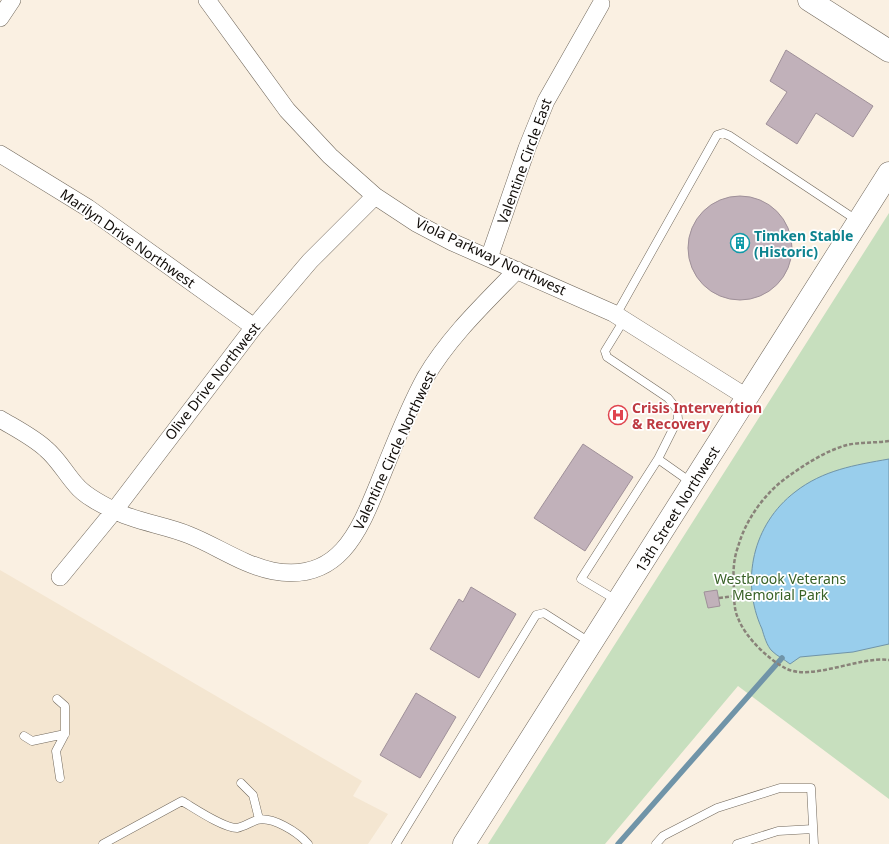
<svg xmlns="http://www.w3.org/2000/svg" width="889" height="844" font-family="'Noto Sans',sans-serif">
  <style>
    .built { fill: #f4e6d1 }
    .green { fill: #c7dfbe }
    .water { fill: #99ceec; stroke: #7094a8 }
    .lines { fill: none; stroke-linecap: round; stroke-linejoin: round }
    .stream { stroke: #7094a8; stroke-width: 5.5 }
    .building { fill: #c1b1ba; stroke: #9f9099 }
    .lane-casing { stroke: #71685c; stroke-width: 9 }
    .street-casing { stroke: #71685c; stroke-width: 18 }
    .secondary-casing { stroke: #71685c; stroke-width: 23 }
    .path { stroke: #898279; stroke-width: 2.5; stroke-dasharray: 4 2; stroke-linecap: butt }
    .lane { stroke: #fff; stroke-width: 8 }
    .street { stroke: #fff; stroke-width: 17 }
    .secondary { stroke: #fff; stroke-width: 22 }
    .labels { text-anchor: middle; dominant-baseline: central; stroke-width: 3.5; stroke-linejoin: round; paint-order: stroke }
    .street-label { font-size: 14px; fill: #100c08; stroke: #fff }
    .culture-label { font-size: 14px; font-weight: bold; fill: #0d838f; stroke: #fff; text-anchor: start }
    .health-label { font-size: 14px; font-weight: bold; fill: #be3a42; stroke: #fff; text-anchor: start }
    .park-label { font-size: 14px; fill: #396227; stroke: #fff }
  </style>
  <rect width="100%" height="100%" fill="#faf0e2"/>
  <!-- built -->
  <path class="built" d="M0 570 362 781 353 796 388 814 368 844H0Z"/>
  <!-- green -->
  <path class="green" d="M889 213V799L738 686 605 844H488Z"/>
  <!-- water -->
  <path class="water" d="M889 459V644L853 652 800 657 790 664C784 659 777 656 772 651 767 646 764 636 762 629 740 581 753 524 795 492 823 470 855 465 889 459Z"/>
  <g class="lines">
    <!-- stream -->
    <path class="stream" d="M618 844 782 658"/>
  </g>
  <!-- building -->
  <path class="building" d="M786 50 873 106 853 137 816 113 797 144 766 124 787 92 770 81Z
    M688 248a52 52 0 1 1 104 0a52 52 0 1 1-104 0Z
    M583 444 633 477 585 551 534 518Z
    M471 587 516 614 479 678 430 649 459 599 463 602Z
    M717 590 720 606 708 608 704 592Z
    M416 693 456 717 420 778 380 755Z"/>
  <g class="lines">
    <defs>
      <path id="lane" d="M616 315 717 135 723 133 730 136 858 221
        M624 320 605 351 607 357 668 398 677 409 678 419 658 459
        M618 601 581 579 658 459 692 483
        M57 699 65 706V734L56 751 60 778
        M24 736 32 741 65 734
        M241 783 253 795 259 819
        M103 844 182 801C194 808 223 828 237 828 243 827 251 822 257 820 272 816 298 832 308 844
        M396 844 536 615 544 613 591 643
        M656 844 663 836 717 808 780 788H811L814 844
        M737 844 778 831 813 829"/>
      <path id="street" d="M207 0 287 110 330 156 375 196 416 223 452 242 613 313 748 398
        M0 18 12 0
        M0 154 88 208 254 327
        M489 258 527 148 546 101 601 4
        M0 419C15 428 33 437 46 449 58 459 66 474 76 485 85 496 101 504 113 510 136 522 165 525 189 535 217 546 243 565 273 571 342 584 361 526 382 475 395 443 408 409 425 378 449 337 484 304 517 270
        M60 577 114 511 254 327 310 261 375 196"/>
      <path id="secondary" d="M809 0 889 51
        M464 844 889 173"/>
    </defs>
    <!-- lane casing -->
    <use href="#lane" class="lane-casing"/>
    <!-- street casing -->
    <use href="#street" class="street-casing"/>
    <!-- secondary casing -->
    <use href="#secondary" class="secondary-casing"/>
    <!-- path -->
    <path class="path" d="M889 441C875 443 860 442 847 445 825 451 804 465 786 478 764 494 745 521 738 547 733 560 733 575 734 589 734 598 734 610 738 618 745 637 768 659 785 668 810 682 859 656 889 660
      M719 598 734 596"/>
    <!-- lane -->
    <use href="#lane" class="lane"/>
    <!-- street -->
    <use href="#street" class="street"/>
    <!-- secondary -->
    <use href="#secondary" class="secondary"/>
  </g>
  <!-- icons -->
  <defs>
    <symbol id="building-ring" viewBox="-11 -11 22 22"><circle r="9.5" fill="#fff" stroke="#0f9aa8" stroke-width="1.5"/><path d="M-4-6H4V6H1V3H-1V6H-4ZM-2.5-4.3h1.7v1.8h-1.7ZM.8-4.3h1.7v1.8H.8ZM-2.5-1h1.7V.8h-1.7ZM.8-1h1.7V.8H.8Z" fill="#0f9aa8"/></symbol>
    <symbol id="hospital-ring" viewBox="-11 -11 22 22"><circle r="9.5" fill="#fff" stroke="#e0444e" stroke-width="1.5"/><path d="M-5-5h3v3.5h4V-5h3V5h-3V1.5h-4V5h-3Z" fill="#e0444e"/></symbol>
  </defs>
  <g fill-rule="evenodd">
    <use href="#building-ring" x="729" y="232" width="22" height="22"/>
    <use href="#hospital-ring" x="607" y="404" width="22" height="22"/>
  </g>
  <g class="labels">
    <!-- street labels -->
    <g class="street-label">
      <text transform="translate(524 161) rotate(-70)">Valentine Circle East</text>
      <text transform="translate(128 238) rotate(35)">Marilyn Drive Northwest</text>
      <text transform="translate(491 256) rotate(25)">Viola Parkway Northwest</text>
      <text transform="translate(212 381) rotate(-52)">Olive Drive Northwest</text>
      <text transform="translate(394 450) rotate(-65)">Valentine Circle Northwest</text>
      <text transform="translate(677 509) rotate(-58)">13th Street Northwest</text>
    </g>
    <!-- culture labels -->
    <g class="culture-label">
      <text x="754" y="235">Timken Stable<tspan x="754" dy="16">(Historic)</tspan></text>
    </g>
    <!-- health labels -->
    <g class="health-label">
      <text x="632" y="407">Crisis Intervention<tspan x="632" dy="16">&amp; Recovery</tspan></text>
    </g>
    <!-- park labels -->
    <g class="park-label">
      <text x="780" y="578">Westbrook Veterans<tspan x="780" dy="16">Memorial Park</tspan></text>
    </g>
  </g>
</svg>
